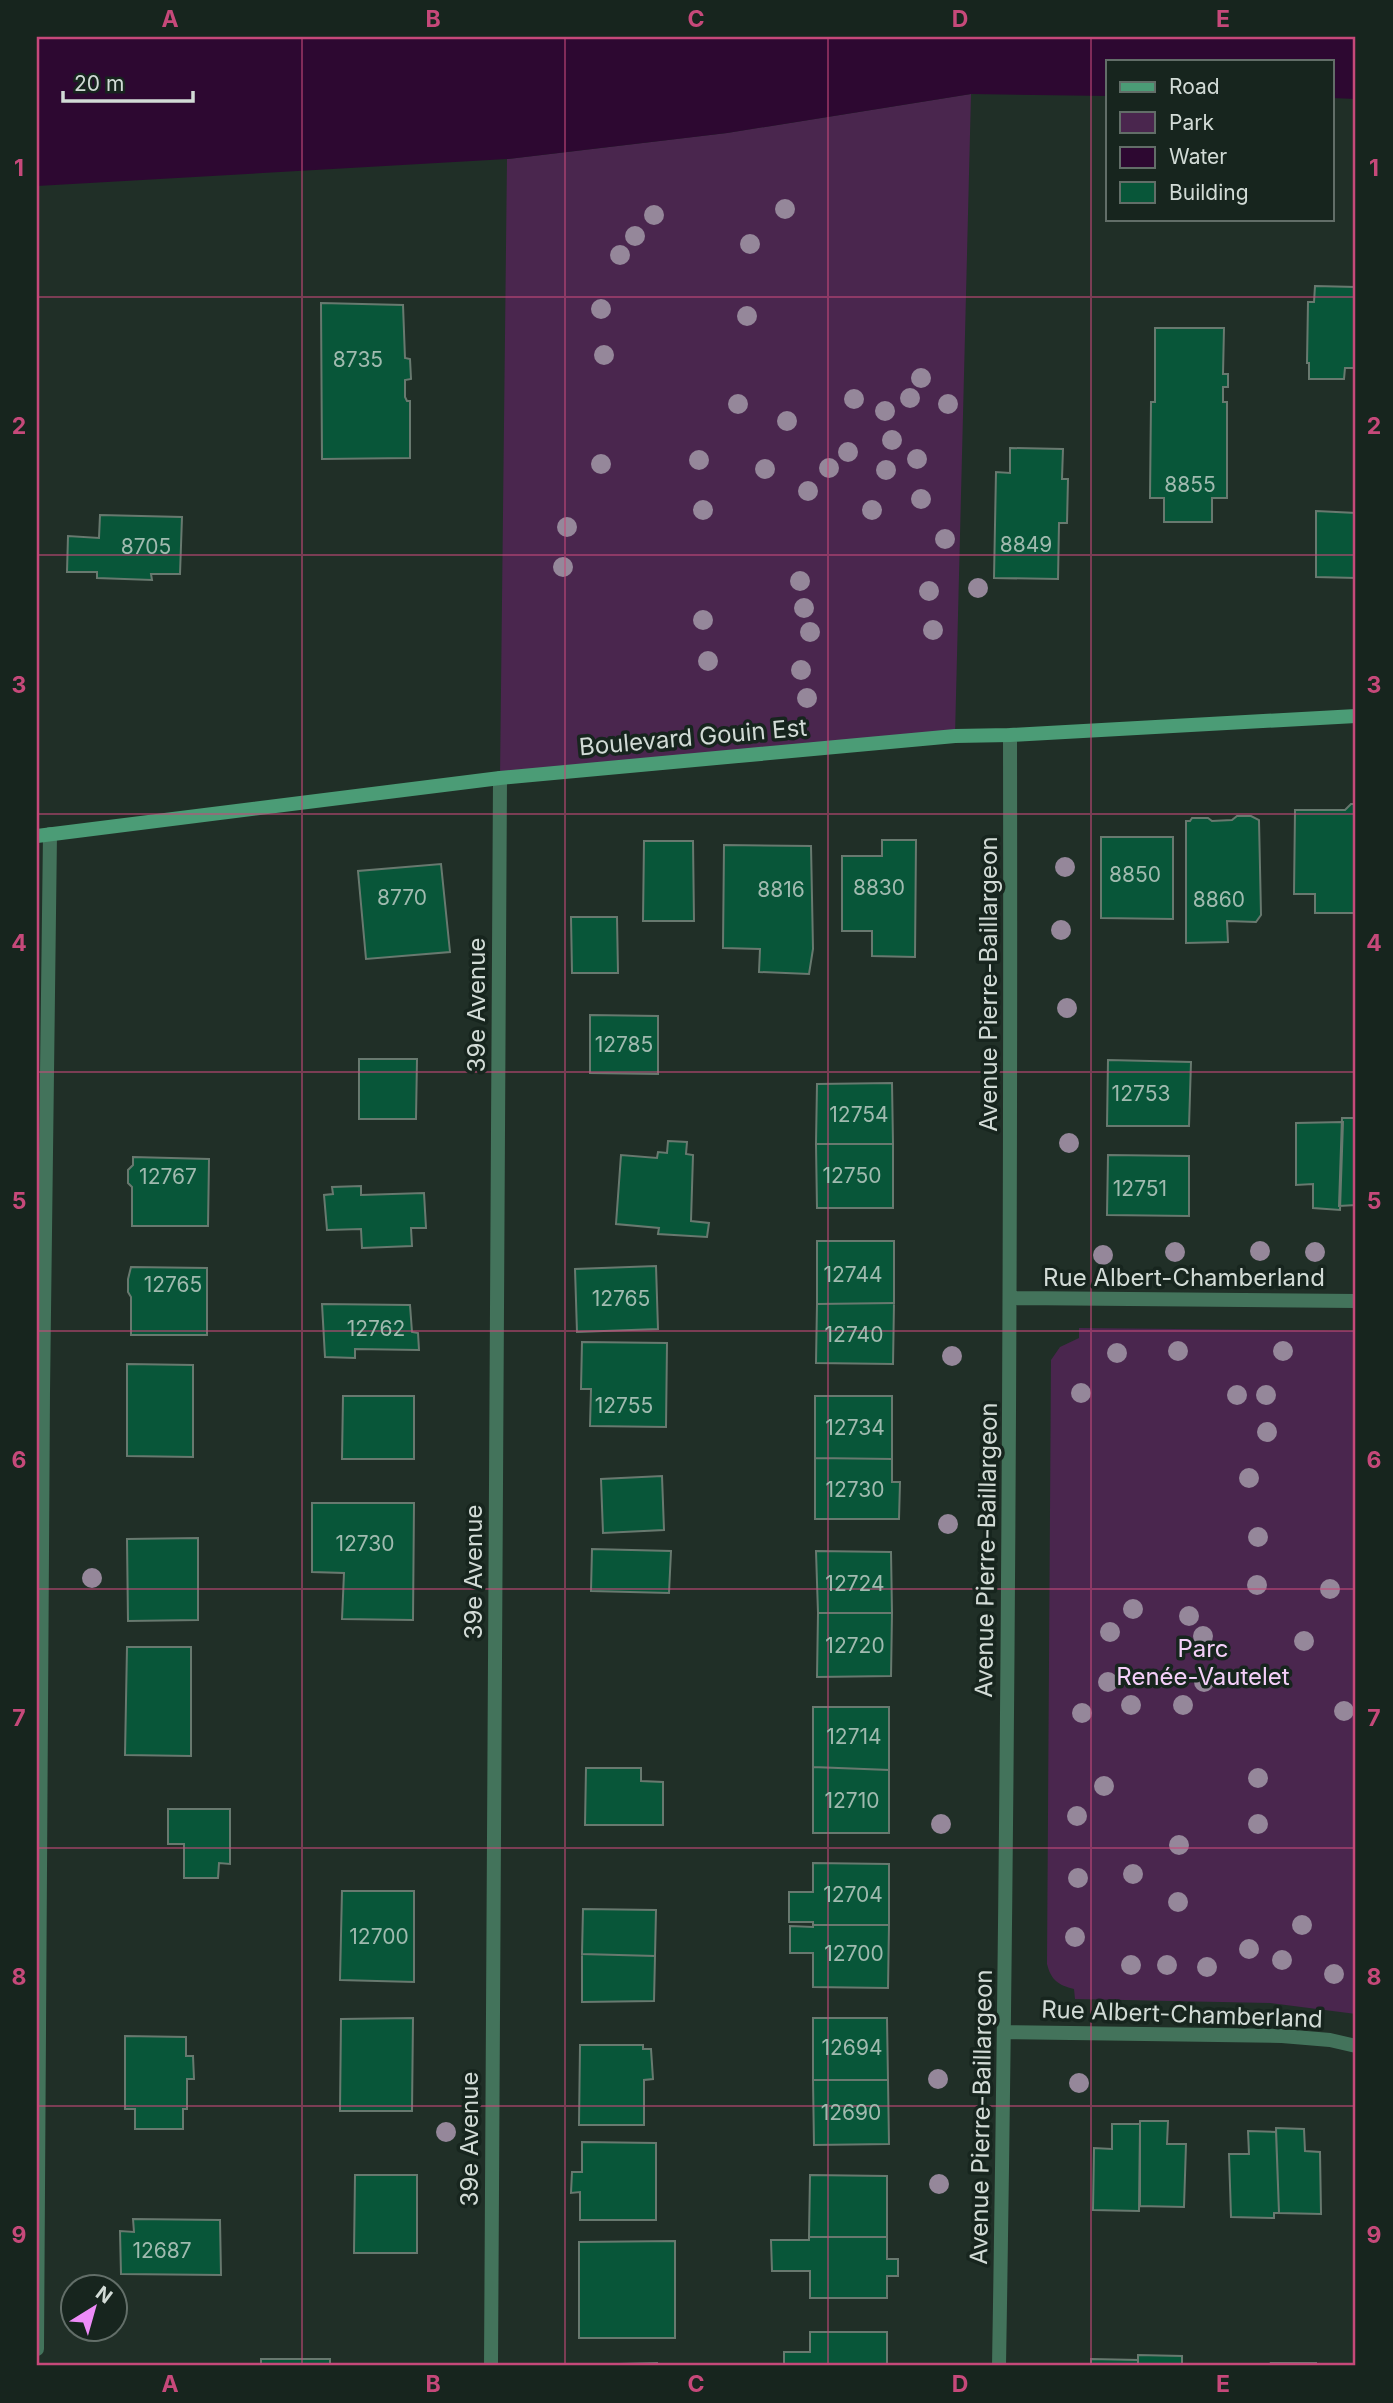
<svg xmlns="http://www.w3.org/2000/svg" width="1393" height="2403" font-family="Inter,sans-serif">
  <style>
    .green { fill: #4a264e }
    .water { fill: #2d0831 }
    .building { fill: #085639; stroke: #68796f; stroke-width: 2 }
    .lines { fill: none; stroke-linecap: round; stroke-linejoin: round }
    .street { stroke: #43735b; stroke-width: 14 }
    .secondary { stroke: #4b9c76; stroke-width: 14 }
    .tree { fill: #95879a }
    .grid { fill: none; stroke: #c6497a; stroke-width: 2; stroke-opacity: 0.55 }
    .labels { text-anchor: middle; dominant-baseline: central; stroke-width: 7; stroke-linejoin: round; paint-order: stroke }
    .number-label { font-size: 21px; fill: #a0baaf }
    .street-label { font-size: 24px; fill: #d2dbd6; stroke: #17251e }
    .park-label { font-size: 24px; fill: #f5cff9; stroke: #17251e }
    .neatline { fill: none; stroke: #c6497a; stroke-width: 2.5 }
    .grid-label { font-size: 23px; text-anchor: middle; font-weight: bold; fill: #c6497a }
  </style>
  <rect width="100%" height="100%" fill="#202f27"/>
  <!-- green -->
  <path class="green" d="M971 94 955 736 500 778 507 159 727 133Z
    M1079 1328 1356 1331V2014L1270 2003 1075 1999 1074 1989C1058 1985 1051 1980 1047 1964L1051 1360 1060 1347 1079 1338Z"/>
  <!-- water -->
  <path class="water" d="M37 37H1356V99L1332 98V61H1108V96L971 94 727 133 507 159 37 186Z"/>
  <!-- building -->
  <path class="building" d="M1315 286 1356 287V368H1345L1344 379H1309V363H1307L1308 302H1314Z
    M321 303 403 305 405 358 410 359 411 379 405 380V397L407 401H410V458L322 459Z
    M1155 328H1224L1223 374H1228V387H1223V402H1227V498H1212V522H1164V498H1150L1151 402H1155Z
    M1010 448 1063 449 1062 479H1068L1067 523H1059L1058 579 994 578 996 472 1010 473Z
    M1316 511 1356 513V578L1316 577Z
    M100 515 182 517 180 574H151L152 580 97 578V572H67L68 536 99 538Z
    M1351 804H1356V913H1315V894H1294L1295 810H1345Z
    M1237 816H1251L1259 820 1261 915 1256 922 1227 921 1228 942 1186 943V821H1190L1192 818H1208L1212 821 1232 820Z
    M1101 837H1173V919L1101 918Z
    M882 840H916L915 957 872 956V931H842V856H882Z
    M644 841H693L694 921H643Z
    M724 845 811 846 813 949 809 974 759 972 760 949 723 948Z
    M441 864 450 952 366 959 358 871Z
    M571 917H617L618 973H572Z
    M590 1015 658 1016V1074L590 1073Z
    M359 1059H417L416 1119H359Z
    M1108 1060 1191 1062 1189 1126H1107Z
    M892 1083 893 1144H816L817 1084Z
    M1342 1118H1356V1205L1339 1206Z
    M1343 1122 1340 1210 1313 1208V1184L1296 1185V1123Z
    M668 1141 687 1142 686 1154 693 1155 691 1221 709 1223 707 1237 658 1234 659 1228 616 1224 621 1155 657 1158 658 1152 667 1153Z
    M816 1144H893V1208H817Z
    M1108 1155 1189 1156V1216L1107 1215Z
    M133 1157 209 1159 208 1226H132V1187L128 1183V1170L133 1165Z
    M361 1186V1195L424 1193 426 1228H411L412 1246 362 1248 361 1229 327 1230 324 1195 333 1194 332 1187Z
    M817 1241H894V1303L817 1304Z
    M656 1266 658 1329 577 1332 575 1269Z
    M131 1267 207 1268V1335H131V1297L128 1292V1279Z
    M894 1303 893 1364 816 1363 817 1304Z
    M322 1304 410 1305 412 1332 418 1333 419 1350 355 1349V1358L325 1357Z
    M582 1342 667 1343 666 1427 590 1426 591 1389H581Z
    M127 1364 193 1365V1457L127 1456Z
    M343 1396H414V1459H342Z
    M815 1396H892V1459L815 1458Z
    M815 1458 892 1459V1482H900L899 1519H815Z
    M662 1476 664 1530 603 1533 601 1479Z
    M312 1503H414L413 1620 342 1619 344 1573 312 1572Z
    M198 1538V1620L128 1621 127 1539Z
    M592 1549 671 1551 669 1593 591 1591Z
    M816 1551 891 1552 892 1613H818Z
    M818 1613H892L891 1676 817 1677Z
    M127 1647H191V1756L125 1755Z
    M813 1707H889V1770L813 1767Z
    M813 1767 889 1770V1833H813Z
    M586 1768H641V1781L663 1782V1825H585Z
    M168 1809H230V1864L219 1863 218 1878H184V1844H168Z
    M813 1863 889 1864V1925H813V1922H789V1892H813Z
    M342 1891H414V1982L340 1980Z
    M583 1909 656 1910 655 1956 582 1954Z
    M813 1925H889L888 1988 813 1987V1953H790V1926L813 1927Z
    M582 1954 655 1956 654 2001 582 2002Z
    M413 2018 412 2111H340L341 2019Z
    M813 2018H887L888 2080H813Z
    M125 2036 186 2037V2056H193L194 2079H187V2109H183V2129H135V2109H125Z
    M580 2045H643V2049H651L653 2079 644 2080V2125H579Z
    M813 2080H888L889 2144 814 2145Z
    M1140 2121H1168L1167 2144H1186L1184 2207 1140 2206Z
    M1112 2124H1140L1139 2211 1093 2210 1094 2148 1112 2149Z
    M1276 2128 1304 2129 1305 2151 1320 2152 1321 2214 1279 2213Z
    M1248 2131 1276 2132 1279 2213H1274V2218L1231 2217 1229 2154H1249Z
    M582 2142 656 2143V2220H580V2192L571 2193 572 2172H582Z
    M355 2175H417V2253H354Z
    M810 2175 887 2176V2237H809Z
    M133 2219 220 2220 221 2275 121 2274 120 2231 134 2232Z
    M809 2237H887V2259H898V2276H887V2298H810V2271H772L771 2240H809Z
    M675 2241V2338H579V2242Z
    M810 2332H887V2366H784V2352H810Z
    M1138 2355 1182 2356V2366H1138Z
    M261 2359H330V2366H261Z
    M1091 2359 1138 2360V2366H1091Z
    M657 2363V2366H580V2365Z
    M1271 2363H1316V2366H1272Z
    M354 2364H423V2366H354Z"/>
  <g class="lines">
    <!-- street -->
    <path class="street" d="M1011 1298 1356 1301
      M1005 2032 1282 2036 1330 2040 1356 2046
      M37 2349 43 1392 50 834
      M491 2366 500 778
      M999 2366C1008 1822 1011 1279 1010 735"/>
    <!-- secondary -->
    <path class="secondary" d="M37 836 500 778 955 736 1010 735 1356 716"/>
  </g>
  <!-- trees -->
  <g class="tree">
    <circle cx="785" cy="209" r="10"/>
    <circle cx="654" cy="215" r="10"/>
    <circle cx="635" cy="236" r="10"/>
    <circle cx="750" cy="244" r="10"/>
    <circle cx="620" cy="255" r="10"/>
    <circle cx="601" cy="309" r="10"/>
    <circle cx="747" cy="316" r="10"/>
    <circle cx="604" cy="355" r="10"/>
    <circle cx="921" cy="378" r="10"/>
    <circle cx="910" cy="398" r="10"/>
    <circle cx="854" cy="399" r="10"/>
    <circle cx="738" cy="404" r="10"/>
    <circle cx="948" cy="404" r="10"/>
    <circle cx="885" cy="411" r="10"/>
    <circle cx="787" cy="421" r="10"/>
    <circle cx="892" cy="440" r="10"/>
    <circle cx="848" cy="452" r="10"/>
    <circle cx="917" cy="459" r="10"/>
    <circle cx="699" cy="460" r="10"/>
    <circle cx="601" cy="464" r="10"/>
    <circle cx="829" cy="468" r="10"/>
    <circle cx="765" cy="469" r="10"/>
    <circle cx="886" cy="470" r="10"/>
    <circle cx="808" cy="491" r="10"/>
    <circle cx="921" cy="499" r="10"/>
    <circle cx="703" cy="510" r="10"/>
    <circle cx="872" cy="510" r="10"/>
    <circle cx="567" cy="527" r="10"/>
    <circle cx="945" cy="539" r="10"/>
    <circle cx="563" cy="567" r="10"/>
    <circle cx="800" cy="581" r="10"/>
    <circle cx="978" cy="588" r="10"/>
    <circle cx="929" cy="591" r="10"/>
    <circle cx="804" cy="608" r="10"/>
    <circle cx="703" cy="620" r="10"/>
    <circle cx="933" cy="630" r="10"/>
    <circle cx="810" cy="632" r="10"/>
    <circle cx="708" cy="661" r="10"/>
    <circle cx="801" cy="670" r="10"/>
    <circle cx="807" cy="698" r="10"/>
    <circle cx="1065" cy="867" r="10"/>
    <circle cx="1061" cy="930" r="10"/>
    <circle cx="1067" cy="1008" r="10"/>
    <circle cx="1069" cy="1143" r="10"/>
    <circle cx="1260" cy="1251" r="10"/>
    <circle cx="1175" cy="1252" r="10"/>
    <circle cx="1315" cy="1252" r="10"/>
    <circle cx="1103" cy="1255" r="10"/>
    <circle cx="1178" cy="1351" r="10"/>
    <circle cx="1283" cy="1351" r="10"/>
    <circle cx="1117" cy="1353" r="10"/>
    <circle cx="952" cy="1356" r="10"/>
    <circle cx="1081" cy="1393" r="10"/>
    <circle cx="1237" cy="1395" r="10"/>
    <circle cx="1266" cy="1395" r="10"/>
    <circle cx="1267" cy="1432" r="10"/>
    <circle cx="1249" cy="1478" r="10"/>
    <circle cx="948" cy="1524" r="10"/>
    <circle cx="1258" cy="1537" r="10"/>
    <circle cx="92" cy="1578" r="10"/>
    <circle cx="1257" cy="1585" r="10"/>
    <circle cx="1330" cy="1589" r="10"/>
    <circle cx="1133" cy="1609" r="10"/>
    <circle cx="1189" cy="1616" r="10"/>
    <circle cx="1110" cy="1632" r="10"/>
    <circle cx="1203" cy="1636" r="10"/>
    <circle cx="1304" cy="1641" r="10"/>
    <circle cx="1108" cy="1682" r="10"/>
    <circle cx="1204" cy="1682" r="10"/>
    <circle cx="1131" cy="1705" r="10"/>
    <circle cx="1183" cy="1705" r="10"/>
    <circle cx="1344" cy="1711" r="10"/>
    <circle cx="1082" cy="1713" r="10"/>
    <circle cx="1258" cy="1778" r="10"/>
    <circle cx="1104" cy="1786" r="10"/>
    <circle cx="1077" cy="1816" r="10"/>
    <circle cx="941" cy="1824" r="10"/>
    <circle cx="1258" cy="1824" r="10"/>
    <circle cx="1179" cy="1845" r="10"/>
    <circle cx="1133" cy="1874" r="10"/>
    <circle cx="1078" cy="1878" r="10"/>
    <circle cx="1178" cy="1902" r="10"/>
    <circle cx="1302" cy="1925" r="10"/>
    <circle cx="1075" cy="1937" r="10"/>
    <circle cx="1249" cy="1949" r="10"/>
    <circle cx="1282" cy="1960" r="10"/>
    <circle cx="1131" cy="1965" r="10"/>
    <circle cx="1167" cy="1965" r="10"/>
    <circle cx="1207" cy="1967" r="10"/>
    <circle cx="1334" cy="1974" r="10"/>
    <circle cx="938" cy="2079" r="10"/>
    <circle cx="1079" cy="2083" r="10"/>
    <circle cx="446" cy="2132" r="10"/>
    <circle cx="939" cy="2184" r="10"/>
  </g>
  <!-- grid -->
  <path class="grid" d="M302 37V2366M565 37V2366M828 37V2366M1091 37V2366M37 297H1356M37 555H1356M37 814H1356M37 1072H1356M37 1331H1356M37 1589H1356M37 1848H1356M37 2106H1356"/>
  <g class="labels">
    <!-- number labels -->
    <g class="number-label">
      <text x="358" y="359">8735</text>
      <text x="1190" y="484">8855</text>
      <text x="1026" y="544">8849</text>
      <text x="146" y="546">8705</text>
      <text x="1135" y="874">8850</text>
      <text x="879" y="887">8830</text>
      <text x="781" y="889">8816</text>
      <text x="402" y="897">8770</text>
      <text x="1219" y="899">8860</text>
      <text x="624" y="1044">12785</text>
      <text x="1141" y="1093">12753</text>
      <text x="859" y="1114">12754</text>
      <text x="852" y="1175">12750</text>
      <text x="168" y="1176">12767</text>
      <text x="1140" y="1188">12751</text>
      <text x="853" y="1274">12744</text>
      <text x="173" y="1284">12765</text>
      <text x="621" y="1298">12765</text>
      <text x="376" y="1328">12762</text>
      <text x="854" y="1334">12740</text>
      <text x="624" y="1405">12755</text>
      <text x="855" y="1427">12734</text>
      <text x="855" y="1489">12730</text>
      <text x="365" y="1543">12730</text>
      <text x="855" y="1583">12724</text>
      <text x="855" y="1645">12720</text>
      <text x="854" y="1736">12714</text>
      <text x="852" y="1800">12710</text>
      <text x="853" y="1894">12704</text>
      <text x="379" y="1936">12700</text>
      <text x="854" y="1953">12700</text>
      <text x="852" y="2047">12694</text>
      <text x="851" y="2112">12690</text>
      <text x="162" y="2250">12687</text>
    </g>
    <!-- street labels -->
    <g class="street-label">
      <text transform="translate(693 737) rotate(-5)">Boulevard Gouin Est</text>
      <text transform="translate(988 984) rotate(-90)">Avenue Pierre-Baillargeon</text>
      <text transform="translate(476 1005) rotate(-90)">39e Avenue</text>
      <text x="1184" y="1277">Rue Albert-Chamberland</text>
      <text transform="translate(986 1550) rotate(-89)">Avenue Pierre-Baillargeon</text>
      <text transform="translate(473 1572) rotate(-90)">39e Avenue</text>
      <text transform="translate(1182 2014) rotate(2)">Rue Albert-Chamberland</text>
      <text transform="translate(981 2117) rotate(-89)">Avenue Pierre-Baillargeon</text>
      <text transform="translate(469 2139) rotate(-90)">39e Avenue</text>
    </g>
    <!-- park labels -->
    <g class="park-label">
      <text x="1203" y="1648">Parc<tspan x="1203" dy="28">Renée-Vautelet</tspan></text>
    </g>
  </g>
  <!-- border -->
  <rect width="1393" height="2403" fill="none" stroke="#17251e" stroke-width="77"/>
  <!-- legend -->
  <rect x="1106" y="60" width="228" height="161" fill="#17251e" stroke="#626e68" stroke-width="2"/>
  <rect x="1120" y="82" width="35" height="10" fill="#4b9c76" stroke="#626e68" stroke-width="2"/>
  <text x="1169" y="94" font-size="21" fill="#d2dbd6">Road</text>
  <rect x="1120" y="112" width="35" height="21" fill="#4a264e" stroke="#626e68" stroke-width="2"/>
  <text x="1169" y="130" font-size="21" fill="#d2dbd6">Park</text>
  <rect x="1120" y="147" width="35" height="21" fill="#2d0831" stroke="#626e68" stroke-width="2"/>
  <text x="1169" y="164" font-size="21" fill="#d2dbd6">Water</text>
  <rect x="1120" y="182" width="35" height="21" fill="#085639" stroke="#626e68" stroke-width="2"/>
  <text x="1169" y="200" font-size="21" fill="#d2dbd6">Building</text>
  <!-- north arrow -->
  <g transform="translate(94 2308) rotate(37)"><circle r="33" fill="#17251e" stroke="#626e68" stroke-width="2"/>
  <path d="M0-5L12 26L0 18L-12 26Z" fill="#ee8cf8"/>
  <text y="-10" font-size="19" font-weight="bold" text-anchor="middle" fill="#d2dbd6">N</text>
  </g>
  <!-- scale -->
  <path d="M63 91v10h130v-10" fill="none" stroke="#d2dbd6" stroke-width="3.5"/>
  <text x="74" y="91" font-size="21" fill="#d2dbd6" stroke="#17251e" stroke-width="5" paint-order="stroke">20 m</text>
  <rect x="38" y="38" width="1316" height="2326" class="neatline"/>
  <g class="grid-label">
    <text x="170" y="27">A</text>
    <text x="433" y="27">B</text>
    <text x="696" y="27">C</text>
    <text x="960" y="27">D</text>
    <text x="1223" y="27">E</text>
    <text x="19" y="176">1</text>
    <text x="1374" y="176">1</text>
    <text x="19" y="434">2</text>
    <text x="1374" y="434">2</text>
    <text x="19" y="693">3</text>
    <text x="1374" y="693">3</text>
    <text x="19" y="951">4</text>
    <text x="1374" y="951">4</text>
    <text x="19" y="1209">5</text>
    <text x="1374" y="1209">5</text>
    <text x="19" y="1468">6</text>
    <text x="1374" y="1468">6</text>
    <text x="19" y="1726">7</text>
    <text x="1374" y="1726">7</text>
    <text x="19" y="1985">8</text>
    <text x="1374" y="1985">8</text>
    <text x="19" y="2243">9</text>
    <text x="1374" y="2243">9</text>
    <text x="170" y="2392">A</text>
    <text x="433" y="2392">B</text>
    <text x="696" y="2392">C</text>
    <text x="960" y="2392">D</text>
    <text x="1223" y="2392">E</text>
  </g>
</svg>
